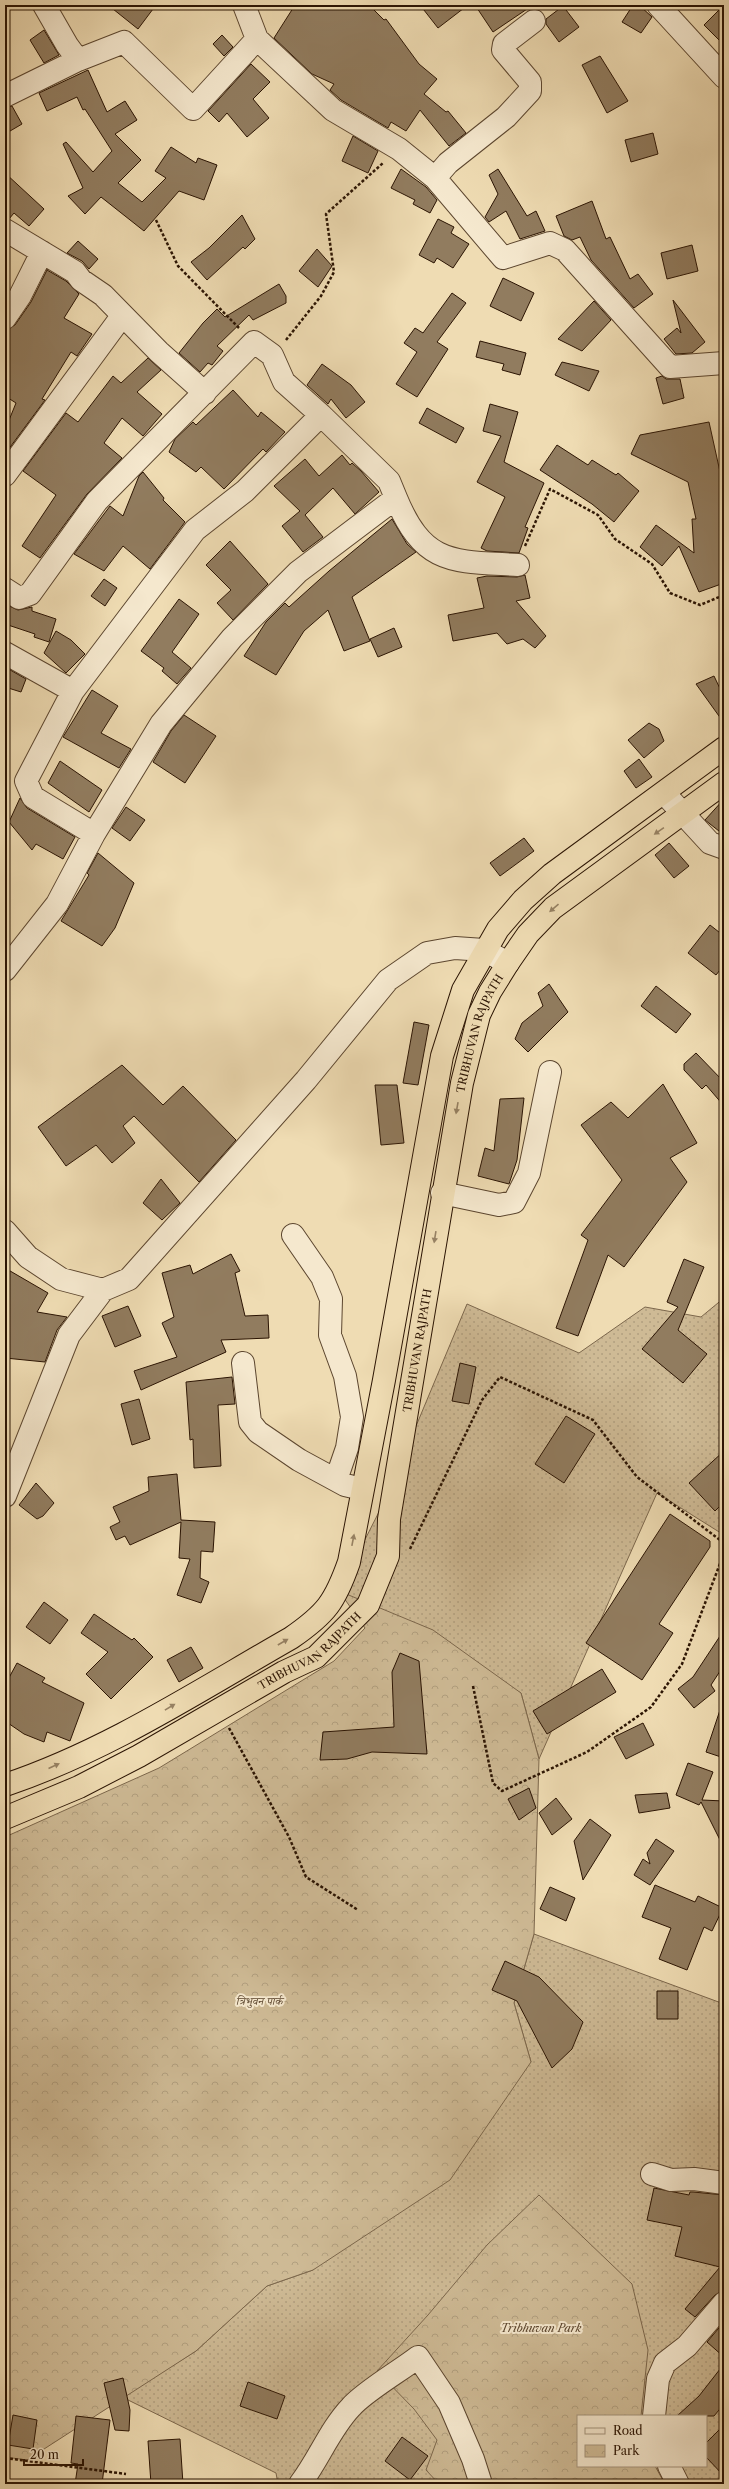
<svg xmlns="http://www.w3.org/2000/svg" width="729" height="2489" font-family="'Libre Caslon Text','Noto Serif Devanagari',serif">
  <style>
    .grass { fill: url(#grass-dots); stroke: #7c674c; fill-rule: evenodd }
    .park { fill: url(#park-crowns); stroke: #7c674c }
    .building { fill: #917c5f; stroke: #2b1403 }
    .lines { fill: none; stroke-linecap: round; stroke-linejoin: round }
    .minor-casing { stroke: #5c462f; stroke-width: 24 }
    .highway-casing { stroke: #2b1403; stroke-width: 24 }
    .path { stroke: #2b1403; stroke-width: 2.5; stroke-dasharray: 3 2; stroke-linecap: butt }
    .minor { stroke: #f5e8ce; stroke-width: 22 }
    .highway { stroke: #efdcb3; stroke-width: 22 }
    .oneway { fill: #978264 }
    .labels { text-anchor: middle; dominant-baseline: central; stroke-width: 4; stroke-linejoin: round; paint-order: stroke }
    .street-label { font-size: 11px; fill: #2b1403; stroke: #f5e8ce }
    .park-label { font-size: 11px; font-style: italic; fill: #5c462f; stroke: #f5e8ce }
  </style>
  <defs>
    <pattern id="grass-dots" width="8" height="8" patternUnits="userSpaceOnUse"><rect width="8" height="8" fill="#ceba95"/><path d="M2 2h.1M6 6h.1" fill="none" stroke="#b19f7f" stroke-width="1.8" stroke-linecap="round"/></pattern>
    <pattern id="park-crowns" width="20" height="18" patternUnits="userSpaceOnUse"><rect width="20" height="18" fill="#ceba95"/><path d="M2 6a3 3 0 1 1 6 0M12 15a3 3 0 1 1 6 0" fill="none" stroke="#b19f7f"/></pattern>
  </defs>
  <rect width="100%" height="100%" fill="#efdcb3"/>
  <filter id="stains"><feTurbulence type="fractalNoise" baseFrequency=".005" numOctaves="4"/><feColorMatrix values="0 0 0 0 .2 0 0 0 0 .09 0 0 0 0 .02 0 0 0 .5 -.17"/></filter>
  <radialGradient id="worn" r=".72"><stop offset=".6" stop-color="#630" stop-opacity="0"/><stop offset="1" stop-color="#630" stop-opacity=".3"/></radialGradient>
  <!-- grass -->
  <path class="grass" d="M724 1298V1535L657 1493 539 1759 521 1693 339 1591 386 1498 467 1304 579 1353 645 1307 701 1317Z
    M534 1934 724 2004V2484H278L276 2473 122 2397 196 2351 267 2286 313 2270 531 2062 514 2003ZM578 2416H706V2466H578Z"/>
  <!-- park -->
  <path class="park" d="M339 1591 433 1630 521 1693 539 1759 534 1934 514 2003 531 2062 450 2180 313 2270 267 2286 196 2351 27 2460 5 2457V1837L159 1768 334 1661 365 1628Z
    M539 2195 632 2284 648 2350 641 2416H578V2466H655L665 2484H439L426 2470 437 2440 414 2409 377 2371 428 2315 487 2245Z"/>
  <!-- building -->
  <path class="building" d="M108 5H156L138 29Z
    M295 5H369L384 20 386 19 419 64 437 79 424 94 446 112 448 111 466 133 449 146 420 110 406 131 391 122 388 128 341 100 330 90 334 84 312 74 274 38Z
    M420 5H468L438 28Z
    M475 5H533L493 32Z
    M633 5H639L652 17 641 33 622 22Z
    M724 5V45L704 25Z
    M563 6 579 27 559 42 546 24V19Z
    M44 30 59 55 44 63 30 40Z
    M222 35 233 47 224 56 213 44Z
    M600 56 628 101 607 113 582 65Z
    M251 64 270 82 253 99 269 118 247 137 227 113 219 122 208 111Z
    M88 70 107 112 125 101 137 120 115 134 141 160 118 183 142 202 166 178 155 171 171 147 196 163 198 158 217 165 204 200 179 191 144 231 101 197 85 214 68 196 83 188 63 144 66 142 93 172 112 151 85 109 83 110 77 97 47 111 39 93Z
    M12 106 22 124 5 134V108Z
    M653 133 658 154 631 162 625 140Z
    M353 136 378 151 368 173 342 161Z
    M401 169 426 187 437 200 430 213 413 204 415 200 391 188Z
    M498 169 527 216 536 211 545 231 520 239 506 211 489 222 485 217 498 194 489 175Z
    M5 173 44 209 29 226 14 213 9 219 5 218Z
    M592 201 606 239 610 237 630 279 638 274 653 294 634 308 591 260 580 237 572 240 564 236 556 216Z
    M242 215 255 239 245 249 243 247 207 280 191 262 209 248Z
    M438 219 454 227 451 233 469 244 453 268 437 258 434 263 419 255Z
    M78 241 98 259 89 269 82 261 67 253Z
    M692 245 698 271 667 279 661 253Z
    M317 249 332 266 318 287 299 271Z
    M47 270 66 281 79 294 64 318 92 334 77 356 71 352 42 399 45 400 5 454V430L16 403 5 396V330L15 325 31 302Z
    M503 278 534 293 521 321 490 306Z
    M279 284 286 296V303L253 320 249 315 217 346 223 351 212 365 208 363 200 372 179 353 203 323 217 309 225 317Z
    M452 293 466 303 437 342 448 349 417 397 396 384 417 352 404 343 415 328 423 333Z
    M673 300 705 342 692 353 676 354 664 339 677 328 681 333Z
    M594 301 611 320 582 351 558 339Z
    M480 341 526 353 520 375 502 370 504 364 476 357Z
    M148 358 161 370 137 392 162 414 143 436 122 418 104 443 122 458 87 494 40 558 22 546 56 495 23 471 66 413 78 422 113 376 121 383Z
    M562 362 599 371 589 391 555 375Z
    M322 364 351 385 365 402 346 418 331 399 328 404 307 385Z
    M662 376 666 379H680L684 398 663 404 656 378Z
    M233 390 258 417 261 412 285 432 266 452 263 449 224 489 201 467 196 472 169 452 175 439 193 422 196 425Z
    M490 404 518 412 504 462 544 483 525 527 528 528 519 553 487 551 481 548 505 497 477 482 501 436 483 431Z
    M427 408 464 428 456 443 419 423Z
    M709 422 724 490V583L699 592 679 546 662 566 640 547 656 525 694 553 692 519H696L688 482 631 454 640 435Z
    M557 445 588 465 592 460 616 475 618 473 639 491 614 522 592 504 540 470Z
    M342 455 350 465 352 463 361 471 379 492 355 514 333 488 305 515 323 537 303 552 282 526 300 511 274 486 305 459 319 476Z
    M143 472 164 498 163 500 185 522 150 569 123 546 104 571 74 554 110 506 123 516 139 476Z
    M392 519 407 544 416 552 352 597 370 641 344 651 328 610 304 631 276 675 244 656 266 622 285 603 289 607 329 571Z
    M230 541 268 584 233 620 217 603 231 590 206 565Z
    M525 575 530 598 516 601 546 636 535 648 523 639 507 644 497 633 453 641 448 615 484 608 477 578 487 576 517 577Z
    M104 579 117 588 105 606 91 596Z
    M179 599 199 614 172 652 191 668 177 684 162 671 164 668 141 651Z
    M5 604 18 610 32 607V611L56 619 49 642 34 637 35 634 5 624Z
    M394 628 402 647 378 657 370 639Z
    M56 631 71 640 85 654 66 673 44 653Z
    M5 667 26 679 21 692 5 687Z
    M714 676 724 697V723L696 684Z
    M92 690 118 706 101 733 131 749 119 768 63 737Z
    M184 715 216 736 185 783 153 762 171 731Z
    M649 723 659 729 664 741 644 758 628 740Z
    M639 759 652 777 636 788 624 771Z
    M60 761 102 790 89 812 48 783Z
    M20 798 27 808 75 837 63 859 36 844 32 850 9 822Z
    M724 799V835L705 820Z
    M126 807 145 820 130 841 112 828Z
    M524 838 534 851 500 876 490 863Z
    M669 843 689 866 674 878 655 855Z
    M98 853 134 883 115 928 102 946 61 921 89 875 87 873Z
    M710 925 724 936V965L716 975 688 953Z
    M549 984 568 1012 528 1052 515 1039 522 1023 543 1006 538 993Z
    M656 986 691 1014 676 1033 641 1006Z
    M414 1022 429 1025 418 1085 403 1083Z
    M696 1053 724 1082V1106L706 1085 702 1089 684 1070V1064Z
    M122 1065 163 1105 183 1086 236 1140 199 1182 134 1116 123 1126 135 1143 112 1163 96 1145 66 1166 38 1127Z
    M663 1084 697 1143 670 1158 687 1182 624 1267 608 1255 578 1336 556 1328 588 1240 581 1235 622 1180 581 1125 611 1102 628 1118Z
    M375 1085H397L404 1143 381 1145Z
    M524 1098 517 1160 509 1184 478 1176 485 1148 494 1151 500 1099Z
    M161 1179 180 1203 162 1220 143 1203Z
    M231 1254 240 1271 235 1273 245 1316 268 1315 269 1338 221 1340 226 1352 141 1390 134 1371 177 1357 162 1323 174 1317 162 1273 190 1265 193 1274Z
    M684 1259 704 1267 678 1330 707 1354 683 1383 642 1349 678 1307 667 1302Z
    M5 1268 48 1293 37 1312 67 1317 57 1330 45 1362 5 1358Z
    M128 1306 141 1336 115 1347 102 1316Z
    M460 1363 476 1367 469 1404 452 1401Z
    M232 1377 235 1404 218 1405 221 1466 194 1468 193 1439 190 1440 186 1382Z
    M139 1399 150 1439 132 1445 121 1404Z
    M566 1416 595 1434 564 1483 535 1464Z
    M724 1451V1502L715 1511 689 1483Z
    M177 1474 181 1520 215 1522 213 1552 201 1551 200 1578 209 1582 201 1603 177 1595 190 1559 179 1558 181 1522 130 1545 125 1536 116 1540 110 1527 120 1522 113 1507 149 1491 148 1477Z
    M36 1483 54 1503 43 1516 37 1519 19 1505Z
    M670 1514 710 1541V1547L659 1624 673 1633 642 1680 586 1643Z
    M44 1602 68 1620 50 1644 26 1627Z
    M94 1614 132 1640 134 1638 153 1657 111 1699 86 1674 108 1652 81 1633Z
    M724 1630V1665L711 1685 715 1691 694 1708 678 1689 693 1677Z
    M191 1647 203 1668 179 1682 167 1660Z
    M400 1653 419 1661 427 1754 372 1752 347 1759 320 1760 323 1732 394 1727 392 1672Z
    M17 1663 45 1678 42 1682 84 1703 70 1741 47 1732 44 1742 24 1734 5 1721V1685Z
    M602 1669 616 1692 547 1734 533 1711Z
    M721 1707H724V1758L706 1752Z
    M643 1723 654 1745 626 1759 614 1737Z
    M688 1763 713 1772 702 1800 724 1801V1848L701 1802 699 1805 676 1795Z
    M529 1788 536 1808 519 1820 508 1799Z
    M667 1793 670 1808 639 1813 635 1795Z
    M556 1798 572 1819 552 1835 539 1813Z
    M590 1819 611 1835 583 1880 574 1841Z
    M656 1839 674 1851 650 1885 634 1875 643 1859 650 1864 647 1853Z
    M655 1885 695 1902 698 1896 723 1908 712 1931 704 1927 687 1970 659 1959 671 1928 642 1917Z
    M550 1887 575 1898 566 1921 540 1909Z
    M505 1961 539 1977 583 2022 572 2049 552 2068 517 2001 492 1990Z
    M657 1991H678V2019H657Z
    M654 2188 689 2195 690 2192H693L724 2195V2291L715 2295 695 2317 685 2309 720 2267 675 2256 682 2227 647 2220Z
    M724 2322V2357L707 2342Z
    M724 2364V2404L714 2416H677L699 2396Z
    M123 2378 130 2410 129 2431 115 2430 104 2383Z
    M248 2382 285 2396 277 2419 240 2406Z
    M13 2415 37 2420 33 2449 8 2445Z
    M76 2416 110 2420 102 2484H75L78 2464 71 2463Z
    M724 2425V2476L706 2457V2443Z
    M402 2437 428 2456 410 2480 385 2461Z
    M180 2439 183 2484H151L148 2441Z"/>
  <g class="lines">
    <defs>
      <path id="minor" d="M244 5 257 39 333 110 399 149 435 178 503 258 550 243 565 250 670 367 724 363
        M658 5 724 77
        M78 60 124 42 193 109 257 39
        M5 96 78 60 67 45 44 5
        M435 178 448 163 506 117 530 91V82L503 50 504 44 534 21
        M5 230 75 272 81 280 103 295 159 352 205 393
        M5 318 20 296 42 252
        M5 475 122 316
        M396 498C424 566 453 561 518 565
        M5 589 19 598 30 594 97 501 254 342 272 355 284 382 321 415
        M5 653 73 691 26 781 33 797 94 834 57 904 5 970
        M73 691 195 530 245 491 321 415 389 481 396 498 298 572 232 638 161 724 94 834
        M664 793 710 843 724 848
        M442 1193 499 1205 514 1202 529 1173 550 1072
        M5 1231 28 1257 61 1279 103 1290 129 1279 306 1080 388 980 427 953 455 948 484 950 508 963
        M293 1235 322 1277 331 1299 330 1335 345 1376 352 1417 347 1448 336 1480
        M243 1363 250 1422 258 1432 299 1460 345 1485 362 1489
        M5 1496 69 1335 103 1290
        M652 2174 671 2180 694 2179 724 2183
        M654 2416 658 2379 665 2363 687 2346 724 2303
        M669 2466 678 2484
        M300 2484C319 2459 330 2429 351 2407 365 2391 400 2371 418 2357L449 2403 473 2459 481 2484"/>
      <g id="highway">
        <path d="M5 1785C107 1751 198 1691 291 1638 326 1614 335 1602 349 1562L384 1380 442 1056 463 990 498 929 523 900 552 874 724 748"/>
        <path id="s1" d="M5 1818 79 1787 139 1756 284 1672 316 1657 368 1605 388 1556 389 1519 462 1083 479 1015 490 992 508 963 528 934 553 908 724 783"/>
      </g>
    </defs>
    <!-- minor casing -->
    <use href="#minor" class="minor-casing"/>
    <!-- highway casing -->
    <use href="#highway" class="highway-casing"/>
    <!-- path -->
    <path class="path" d="M156 220 178 266 239 328
      M286 340 321 296 334 272 326 214 383 163
      M525 546 550 489 598 515 615 539 652 564 670 593 700 605 724 595
      M410 1549 482 1400 500 1377 593 1420 637 1477 724 1543
      M473 1686 493 1783 502 1791 587 1752 651 1707 682 1664 724 1553
      M229 1728 289 1837 306 1877 358 1910
      M5 2458 126 2474"/>
    <!-- minor -->
    <use href="#minor" class="minor"/>
    <!-- highway -->
    <use href="#highway" class="highway"/>
  </g>
  <!-- one-way arrows -->
  <defs><path id="oneway-solid" d="M-6-.8H1V-3.2L6.5 0L1 3.2V.8H-6Z"/></defs>
  <g class="oneway">
    <use href="#oneway-solid" transform="translate(659 831) rotate(145)"/>
    <use href="#oneway-solid" transform="translate(554 908) rotate(139)"/>
    <use href="#oneway-solid" transform="translate(457 1108) rotate(100)"/>
    <use href="#oneway-solid" transform="translate(435 1237) rotate(99)"/>
    <use href="#oneway-solid" transform="translate(353 1540) rotate(-79)"/>
    <use href="#oneway-solid" transform="translate(283 1642) rotate(-30)"/>
    <use href="#oneway-solid" transform="translate(170 1707) rotate(-31)"/>
    <use href="#oneway-solid" transform="translate(54 1766) rotate(-24)"/>
  </g>
  <g class="labels">
    <!-- street labels -->
    <g class="street-label">
      <text stroke="none"><textPath href="#s1" startOffset="1009">TRIBHUVAN RAJPATH</textPath></text>
      <text stroke="none"><textPath href="#s1" startOffset="685">TRIBHUVAN RAJPATH</textPath></text>
      <text stroke="none"><textPath href="#s1" startOffset="349">TRIBHUVAN RAJPATH</textPath></text>
    </g>
    <!-- park labels -->
    <g class="park-label">
      <text x="259" y="2001">त्रिभुवन पार्क</text>
      <text x="541" y="2328">Tribhuvan Park</text>
    </g>
  </g>
  <!-- margin -->
  <rect width="729" height="2489" fill="none" stroke="#efdcb3" stroke-width="20"/>
  <rect x="6" y="6" width="717" height="2477" fill="none" stroke="#2b1403" stroke-width="2"/>
  <rect x="10" y="10" width="709" height="2469" fill="none" stroke="#2b1403"/>
  <!-- legend -->
  <rect x="577" y="2415" width="130" height="52" fill="#f5e8ce" stroke="#a4937d"/>
  <rect x="585" y="2428" width="20" height="6" fill="#f5e8ce" stroke="#a4937d"/>
  <text x="613" y="2435" font-size="12" fill="#2b1403">Road</text>
  <rect x="585" y="2445" width="20" height="12" fill="url(#park-crowns)" stroke="#a4937d"/>
  <text x="613" y="2455" font-size="12" fill="#2b1403">Park</text>
  <!-- scale -->
  <path d="M24 2459v6h59v-6" fill="none" stroke="#2b1403" stroke-width="2"/>
  <text x="30" y="2459" font-size="12" fill="#2b1403" stroke="#f5e8ce" stroke-width="3" paint-order="stroke">20 m</text>
  <rect width="100%" height="100%" filter="url(#stains)"/>
  <rect width="100%" height="100%" fill="url(#worn)"/>
</svg>
